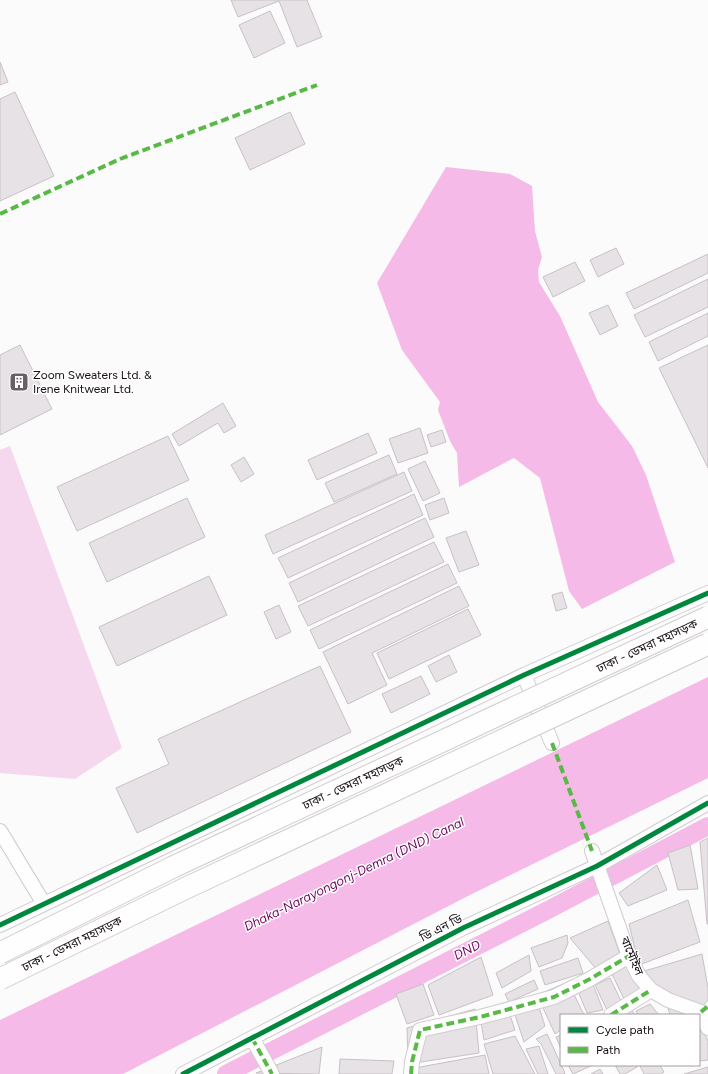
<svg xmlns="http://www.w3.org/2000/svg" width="708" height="1074" font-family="Figtree,'Noto Sans Bengali',sans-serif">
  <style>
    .green { fill: #f6d8ee }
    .water { fill: #f5bae7 }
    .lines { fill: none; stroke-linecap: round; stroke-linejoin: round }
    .canal { stroke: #f5bae7; stroke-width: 18 }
    .building { fill: #e7e2e5; stroke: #c7c1c5 }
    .street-casing { stroke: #d1ccd0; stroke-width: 16 }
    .street { stroke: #fefefe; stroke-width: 14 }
    .primary-bridge-casing { stroke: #d1ccd0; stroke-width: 23; stroke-linecap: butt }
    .primary-bridge { stroke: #fefefe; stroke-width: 21 }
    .quiet { stroke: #58b947; stroke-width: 4; stroke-dasharray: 8 4; stroke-linecap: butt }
    .cycleway-casing { stroke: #fff; stroke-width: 8 }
    .cycleway { stroke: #00873e; stroke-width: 5 }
    .labels { text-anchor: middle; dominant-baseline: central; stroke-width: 3; stroke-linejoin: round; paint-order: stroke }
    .poi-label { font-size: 12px; fill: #170d15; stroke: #fff; text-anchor: start }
    .street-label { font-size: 12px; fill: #170d15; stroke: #fff }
    .water-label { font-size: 13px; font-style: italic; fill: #6e075f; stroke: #fff }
  </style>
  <rect width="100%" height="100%" fill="#fbfbfb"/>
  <!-- green -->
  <path class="green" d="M10 446 122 748 75 779 0 773V450Z"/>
  <!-- water -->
  <path class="water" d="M446 167 510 174 532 186 535 231 542 257 538 270 539 282 560 316 598 402 632 446 646 475 675 562 582 609 569 591 540 478 514 458 459 487 457 453 450 441 438 410 440 402 402 350 377 283Z
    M708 677V778L466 897 123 1074H0V1020Z"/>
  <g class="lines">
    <!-- canal -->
    <path class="canal" d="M226 1074 548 910 708 826"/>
  </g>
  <!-- building -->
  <path class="building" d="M231 0H307L322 37 297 47 279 1 238 17Z
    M270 11 285 43 254 58 239 25Z
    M0 62 8 82 0 85Z
    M15 92 54 176 0 201V99Z
    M290 112 305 144 250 170 235 138Z
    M616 248 624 264 598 277 590 260Z
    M708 254V273L634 309 626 293Z
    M575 262 585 281 553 297 543 277Z
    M708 279V307L645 337 634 315Z
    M608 305 618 326 600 335 589 313Z
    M708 313V336L658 361 649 342Z
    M20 345 52 409 0 435V355Z
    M708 345V468L659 368Z
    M223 403 236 426 224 433 218 423 179 446 172 434Z
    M420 428 428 453 398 463 389 439Z
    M442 430 446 442 431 447 427 435Z
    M368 433 377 453 317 480 308 460Z
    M168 436 189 480 77 531 57 487Z
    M389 455 397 474 334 502 325 483Z
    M244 457 254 474 241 482 231 465Z
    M425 461 440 493 423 501 408 469Z
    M404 472 412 491 273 554 265 535Z
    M414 494 423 515 288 578 278 558Z
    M187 498 205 537 107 582 89 543Z
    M444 498 449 513 430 520 425 505Z
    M425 518 434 537 298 602 289 583Z
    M466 531 479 565 459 572 446 538Z
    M434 542 444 562 308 626 298 606Z
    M448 564 457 583 319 649 310 630Z
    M209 576 227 615 117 666 99 627Z
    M459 586 469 606 372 653 387 685 348 704 323 652Z
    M562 592 567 608 556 611 552 595Z
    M279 605 291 632 276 639 264 612Z
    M468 609 481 635 389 679 377 653Z
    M449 655 457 672 436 682 428 666Z
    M320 666 351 732 137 833 116 788 169 764 158 739Z
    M421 676 430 694 391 713 382 694Z
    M708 838V924H707L700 842Z
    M690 845 698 889 678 890 668 853Z
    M657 865 667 890 628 906 619 893Z
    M688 900 700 942 639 965 629 924Z
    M608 921 620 954 597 970 570 938Z
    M567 935 568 943 562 958 539 967 531 948Z
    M702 954 708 988V1000L700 1009 656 989 641 972Z
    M529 955 531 971 502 988 496 973Z
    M481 957 493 995 439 1015 428 985Z
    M578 958 583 973 545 985 540 971Z
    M625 963 641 989 625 1001 610 970Z
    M610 978 622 1003 607 1010 595 985Z
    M534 980 538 989 509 1002 505 994Z
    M568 982 584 1015H561V1030L555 1034 537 995Z
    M592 982 603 1010 587 1013 577 989Z
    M423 984 434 1015 407 1024 396 994Z
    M506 1003 515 1030 484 1040 479 1010Z
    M650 1004 659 1015H638L636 1011Z
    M539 1007 545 1026 524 1042 514 1012Z
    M668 1008 692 1015H670Z
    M475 1009 479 1053 408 1064 407 1028Z
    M631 1009 635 1015H621Z
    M699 1023 708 1041V1060L699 1061Z
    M547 1034 565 1073 564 1074H556L541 1044 536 1039Z
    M561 1035V1049L556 1037Z
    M515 1036 535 1074H493L484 1044Z
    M539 1046 548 1074H538L526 1049Z
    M322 1047 319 1074 256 1073Z
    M485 1055 489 1074H416L415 1068Z
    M340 1059 394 1061 392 1074H339Z
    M568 1065H593L573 1074Z
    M615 1065H636L637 1067 625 1074H620Z
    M642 1065H660L664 1072 661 1074H644L640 1066Z
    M708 1067V1074H684Z
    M600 1069 603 1074H591Z"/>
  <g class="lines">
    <defs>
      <path id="street" d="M524 675 552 743
        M0 831 44 904
        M592 851 629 956 639 976 651 990 668 1000 701 1012 708 1028
        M0 925 524 675 708 593
        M611 1015 651 990
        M252 1038 272 1074
        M183 1074 463 928 597 866 708 803
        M411 1074 412 1062 420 1030 480 1017 554 997 590 979 629 956"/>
    </defs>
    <!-- street casing -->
    <use href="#street" class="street-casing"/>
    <!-- street -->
    <use href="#street" class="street"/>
    <defs>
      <path id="primary-bridge" d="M0 953 173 867 708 617
        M0 979 184 889 708 644"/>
    </defs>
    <!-- primary-bridge casing -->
    <use href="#primary-bridge" class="primary-bridge-casing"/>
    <!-- primary-bridge -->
    <use href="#primary-bridge" class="primary-bridge"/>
    <!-- quiet -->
    <path class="quiet" d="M0 214 120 159 317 85
      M552 743 592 851
      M701 1012 708 1006
      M611 1015 651 990
      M252 1038 272 1074
      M411 1074 412 1062 420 1030 480 1017 554 997 590 979 629 956"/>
    <defs>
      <path id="cycleway" d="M0 925 524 675 708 593
        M183 1074 463 928 597 866 708 803"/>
    </defs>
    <!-- cycleway casing -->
    <use href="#cycleway" class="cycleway-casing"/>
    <!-- cycleway -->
    <use href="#cycleway" class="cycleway"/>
  </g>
  <!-- icons -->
  <defs>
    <symbol id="building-square" viewBox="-11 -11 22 22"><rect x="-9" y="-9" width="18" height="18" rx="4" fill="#676066" stroke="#fff"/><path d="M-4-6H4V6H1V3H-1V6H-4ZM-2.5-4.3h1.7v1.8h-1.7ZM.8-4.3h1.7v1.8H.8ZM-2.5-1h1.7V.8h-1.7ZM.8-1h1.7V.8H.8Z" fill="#fff"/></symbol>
  </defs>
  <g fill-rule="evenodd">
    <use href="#building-square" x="8" y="371" width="22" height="22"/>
  </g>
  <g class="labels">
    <!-- poi labels -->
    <g class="poi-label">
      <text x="33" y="375">Zoom Sweaters Ltd. &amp;<tspan x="33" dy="14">Irene Knitwear Ltd.</tspan></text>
    </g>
    <!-- street labels -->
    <g class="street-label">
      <text transform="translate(647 646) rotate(-25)">ঢাকা - ডেমরা মহাসড়ক</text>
      <text transform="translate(353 783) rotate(-25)">ঢাকা - ডেমরা মহাসড়ক</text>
      <text transform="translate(441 928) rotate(-27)">ডি এন ডি</text>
      <text transform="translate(72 944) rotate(-26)">ঢাকা - ডেমরা মহাসড়ক</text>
      <text transform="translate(632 956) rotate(67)">বামৌইল</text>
    </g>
    <!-- water labels -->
    <g class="water-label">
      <text transform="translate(354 874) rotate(-26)">Dhaka-Narayongonj-Demra (DND) Canal</text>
      <text transform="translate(467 950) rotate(-27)">DND</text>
    </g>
  </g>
  <!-- legend -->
  <rect x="560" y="1014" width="140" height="52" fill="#ffffff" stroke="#a29ea1"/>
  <rect x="568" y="1027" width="20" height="6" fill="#00873e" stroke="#a29ea1"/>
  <text x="596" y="1034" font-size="12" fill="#170d15">Cycle path</text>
  <rect x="568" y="1047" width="20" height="6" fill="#58b947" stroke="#a29ea1"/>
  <text x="596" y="1054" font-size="12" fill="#170d15">Path</text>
</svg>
